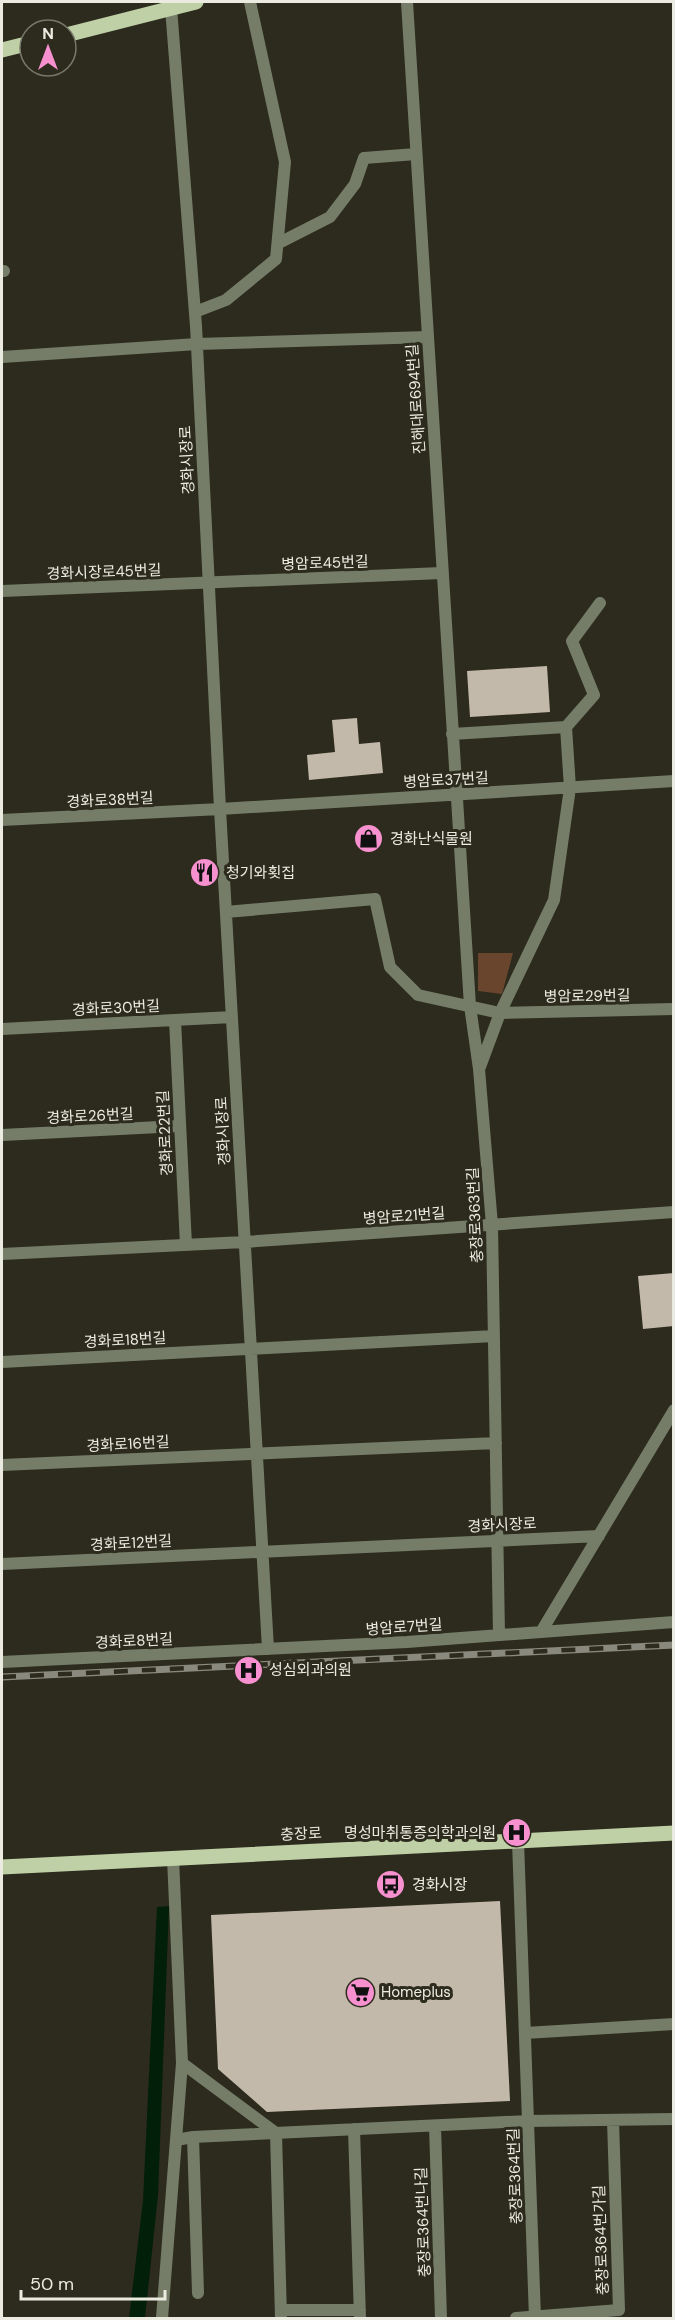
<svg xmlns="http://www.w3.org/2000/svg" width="675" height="2320" font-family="'DM Sans','Noto Sans KR',sans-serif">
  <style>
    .green { fill: #69452d }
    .water { fill: #021f09 }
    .building { fill: #c3b9aa }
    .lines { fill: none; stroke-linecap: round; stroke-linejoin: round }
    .street { stroke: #757d69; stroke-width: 12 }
    .primary { stroke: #bfd0a7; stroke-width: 15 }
    .rail-casing { stroke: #8a897d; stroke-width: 7 }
    .rail { stroke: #2c2b1d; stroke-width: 4.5; stroke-dasharray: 14; stroke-linecap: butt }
    .labels { text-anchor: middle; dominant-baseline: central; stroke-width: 6; stroke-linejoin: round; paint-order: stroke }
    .street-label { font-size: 15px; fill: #ecebe2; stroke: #2c2b1d }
    .poi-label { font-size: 15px; fill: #ecebe2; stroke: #2c2b1d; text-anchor: start }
  </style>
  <rect width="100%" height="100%" fill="#2c2b1d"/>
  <!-- green -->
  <path class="green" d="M478 953H513L502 994 478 991Z"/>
  <!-- water -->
  <path class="water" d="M169 1906 158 2195 145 2318H129L143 2201 157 1907Z"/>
  <!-- building -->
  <path class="building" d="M547 666 550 712 470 717 467 671Z
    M357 718 359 744 380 742 383 773 309 780 307 755 335 752 332 720Z
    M674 1273V1326L643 1329 638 1276Z
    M500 1901 510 2101 267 2112 218 2069 211 1915Z"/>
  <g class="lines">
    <!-- street -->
    <path class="street" d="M407 2 470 1006 479 1069 492 1225 499 1635
      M171 8 196 326 220 809 268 1649
      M279 243 330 217 355 184 364 158 416 154
      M2 271H4
      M195 312 226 300 276 259 285 162 250 2
      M2 357 197 344 428 337
      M2 591 442 573
      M452 734 566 727
      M2 820 220 809 674 781
      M226 912 375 899 390 967 418 995 500 1013 674 1009
      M175 1020 186 1245
      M2 1029 232 1017
      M480 1067 500 1013 554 900 570 788 566 727 594 695 572 641 600 603
      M2 1135 179 1126
      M2 1254 244 1242 674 1212
      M2 1362 494 1336
      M2 1465 496 1443
      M2 1564 599 1536
      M541 1632 674 1410
      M2 1662 407 1642 674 1622
      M518 1841 535 2318
      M525 2033 674 2024
      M182 2063 276 2133 281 2318
      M435 2126 441 2318
      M354 2129 360 2318
      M193 2137 198 2293
      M176 2140 193 2137 528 2121 674 2119
      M281 2310H360
      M162 2318 182 2063 173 1858
      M516 2318 619 2310 613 2120"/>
    <!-- primary -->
    <path class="primary" d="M66 35 196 2
      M2 50 30 43
      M2 1867 674 1833"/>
    <defs>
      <path id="rail" d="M2 1677 674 1645"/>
    </defs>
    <!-- rail casing -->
    <use href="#rail" class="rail-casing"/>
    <!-- rail -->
    <use href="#rail" class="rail"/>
  </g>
  <!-- icons -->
  <defs>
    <symbol id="shop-disc" viewBox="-11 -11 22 22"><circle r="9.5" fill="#f690cf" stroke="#2c2b1d"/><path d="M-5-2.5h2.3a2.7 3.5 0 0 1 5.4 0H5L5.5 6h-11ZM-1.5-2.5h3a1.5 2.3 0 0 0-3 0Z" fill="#111"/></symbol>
    <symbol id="restaurant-disc" viewBox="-11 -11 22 22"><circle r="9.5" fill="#f690cf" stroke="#2c2b1d"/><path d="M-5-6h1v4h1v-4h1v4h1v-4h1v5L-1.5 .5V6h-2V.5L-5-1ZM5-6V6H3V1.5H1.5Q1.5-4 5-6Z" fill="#111"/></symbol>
    <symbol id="hospital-disc" viewBox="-11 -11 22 22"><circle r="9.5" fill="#f690cf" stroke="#2c2b1d"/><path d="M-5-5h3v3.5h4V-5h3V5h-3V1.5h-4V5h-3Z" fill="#111"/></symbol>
    <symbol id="bus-disc" viewBox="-11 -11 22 22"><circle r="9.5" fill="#f690cf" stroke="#2c2b1d"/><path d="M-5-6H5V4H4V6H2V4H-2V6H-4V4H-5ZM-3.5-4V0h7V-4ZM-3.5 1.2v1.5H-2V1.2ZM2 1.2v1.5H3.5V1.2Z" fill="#111"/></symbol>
    <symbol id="supermarket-disc" viewBox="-11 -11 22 22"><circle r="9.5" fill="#f690cf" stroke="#2c2b1d"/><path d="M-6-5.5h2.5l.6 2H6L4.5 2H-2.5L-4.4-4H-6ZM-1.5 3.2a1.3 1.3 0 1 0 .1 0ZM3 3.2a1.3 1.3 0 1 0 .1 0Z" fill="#111"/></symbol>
  </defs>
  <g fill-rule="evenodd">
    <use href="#shop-disc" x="352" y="822" width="33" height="33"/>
    <use href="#restaurant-disc" x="188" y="856" width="33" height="33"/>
    <use href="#hospital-disc" x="232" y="1654" width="33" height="33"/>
    <use href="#hospital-disc" x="500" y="1816" width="33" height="33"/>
    <use href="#bus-disc" x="374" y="1868" width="33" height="33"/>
    <use href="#supermarket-disc" x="344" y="1976" width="33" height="33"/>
  </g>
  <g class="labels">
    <!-- street labels -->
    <g class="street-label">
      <text transform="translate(416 399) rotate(-94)">진해대로694번길</text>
      <text transform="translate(187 460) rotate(-93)">경화시장로</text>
      <text transform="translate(325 563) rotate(-2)">병암로45번길</text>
      <text transform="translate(104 572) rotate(-2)">경화시장로45번길</text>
      <text transform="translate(446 780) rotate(-3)">병암로37번길</text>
      <text transform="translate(110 800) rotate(-3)">경화로38번길</text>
      <text transform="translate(587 996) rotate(-1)">병암로29번길</text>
      <text transform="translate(116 1008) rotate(-3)">경화로30번길</text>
      <text transform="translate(90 1116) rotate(-3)">경화로26번길</text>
      <text transform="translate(223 1131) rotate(-93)">경화시장로</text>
      <text transform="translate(165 1133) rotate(-93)">경화로22번길</text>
      <text transform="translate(475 1215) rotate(-93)">충장로363번길</text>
      <text transform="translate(404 1216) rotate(-4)">병암로21번길</text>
      <text transform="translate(125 1340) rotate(-3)">경화로18번길</text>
      <text transform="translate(128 1444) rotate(-3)">경화로16번길</text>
      <text transform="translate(502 1525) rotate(-3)">경화시장로</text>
      <text transform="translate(131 1543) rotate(-3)">경화로12번길</text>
      <text transform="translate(404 1627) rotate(-4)">병암로7번길</text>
      <text transform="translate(134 1641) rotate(-3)">경화로8번길</text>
      <text transform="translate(301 1834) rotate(-3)">충장로</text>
      <text transform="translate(515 2176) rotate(-92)">충장로364번길</text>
      <text transform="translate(423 2222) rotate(-92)">충장로364번나길</text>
      <text transform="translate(601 2240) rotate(-92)">충장로364번가길</text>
    </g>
    <!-- poi labels -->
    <g class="poi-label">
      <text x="390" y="839">경화난식물원</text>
      <text x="226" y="873">청기와횟집</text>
      <text x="269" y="1670">성심외과의원</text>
      <text x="496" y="1833" text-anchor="end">명성마취통증의학과의원</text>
      <text x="412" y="1885">경화시장</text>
      <text x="381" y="1992">Homeplus</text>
    </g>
  </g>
  <!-- border -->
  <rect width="675" height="2320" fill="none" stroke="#ecebe2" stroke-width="6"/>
  <!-- north arrow -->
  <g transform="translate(48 48)"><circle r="28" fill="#2c2b1d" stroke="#79786c" stroke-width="1.5"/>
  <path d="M0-4.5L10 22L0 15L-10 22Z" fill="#f690cf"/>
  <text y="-9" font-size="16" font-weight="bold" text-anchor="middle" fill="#ecebe2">N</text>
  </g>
  <!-- scale -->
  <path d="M21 2290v9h144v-9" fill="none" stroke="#ecebe2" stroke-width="3"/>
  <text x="30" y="2290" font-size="18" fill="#ecebe2" stroke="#2c2b1d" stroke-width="4.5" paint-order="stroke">50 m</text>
</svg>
